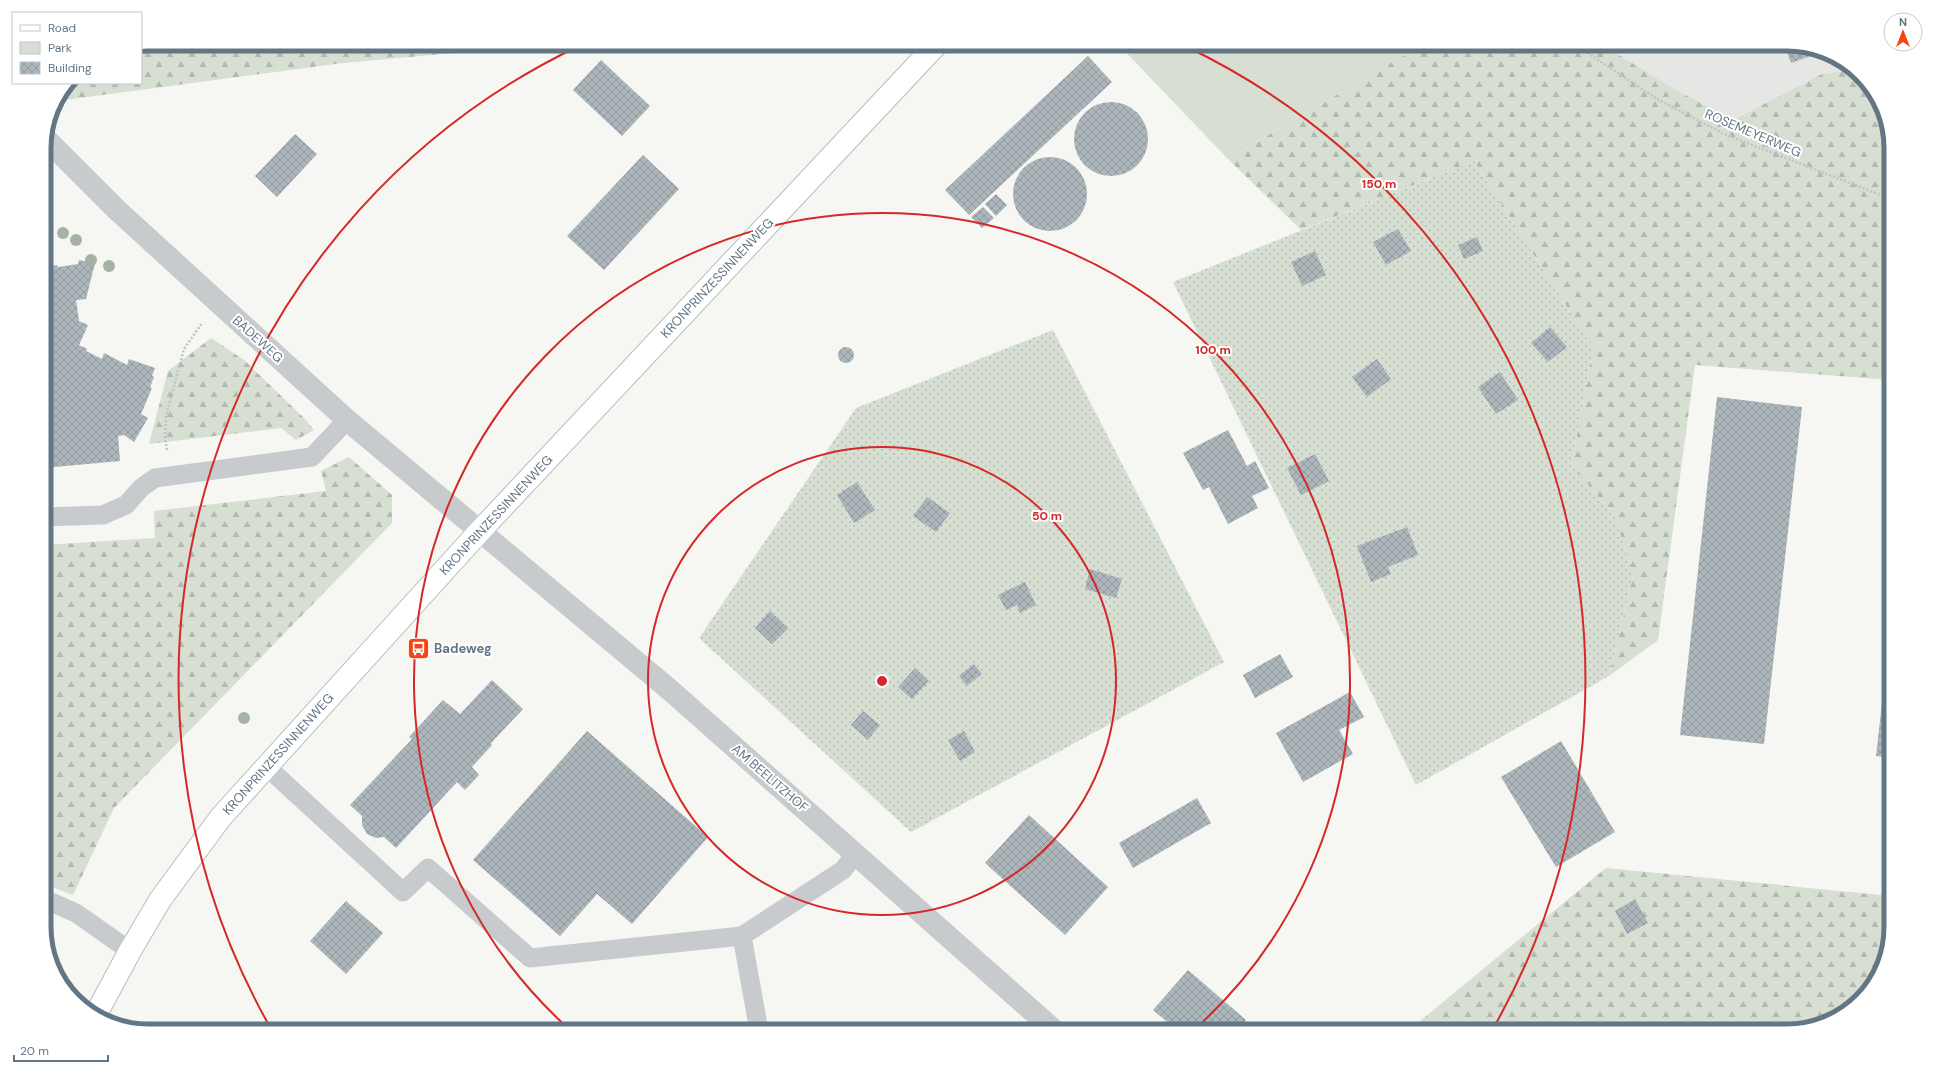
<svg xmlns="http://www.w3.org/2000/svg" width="1935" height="1075" font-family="'DM Sans',sans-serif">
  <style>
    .built { fill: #e6e7e5 }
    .green { fill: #d7ded2 }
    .forest { fill: url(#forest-firs) }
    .garden { fill: url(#garden-dots) }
    .building { fill: url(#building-cross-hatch) }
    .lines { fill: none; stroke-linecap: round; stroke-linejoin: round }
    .secondary-casing { stroke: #b7bdc1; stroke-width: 24 }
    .path { stroke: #c0c2c4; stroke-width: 2.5; stroke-dasharray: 2 2; stroke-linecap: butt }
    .lane { stroke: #c8cbce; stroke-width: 19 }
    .street { stroke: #c8cbce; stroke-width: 22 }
    .secondary { stroke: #fff; stroke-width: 22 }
    .tree { fill: #a7b3a2 }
    .ring { fill: none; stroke: #d62828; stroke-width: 2 }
    .labels { text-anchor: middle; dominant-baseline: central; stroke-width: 4; stroke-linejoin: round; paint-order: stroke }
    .street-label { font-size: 13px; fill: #627686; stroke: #fff }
    .poi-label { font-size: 13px; font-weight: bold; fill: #627686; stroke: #fff; text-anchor: start }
    .rim { fill: none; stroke: #627686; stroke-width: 5 }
    .centre { fill: #d62828; stroke: #fff; stroke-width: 2 }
    .ring-label { font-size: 12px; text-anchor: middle; font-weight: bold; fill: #d62828; stroke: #fff; stroke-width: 4; stroke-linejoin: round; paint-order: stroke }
  </style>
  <defs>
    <pattern id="forest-firs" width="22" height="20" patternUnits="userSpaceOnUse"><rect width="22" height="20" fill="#d7ded2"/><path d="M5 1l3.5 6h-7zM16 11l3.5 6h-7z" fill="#b2b9b0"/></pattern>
    <pattern id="garden-dots" width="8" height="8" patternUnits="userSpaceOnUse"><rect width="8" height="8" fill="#d7ded2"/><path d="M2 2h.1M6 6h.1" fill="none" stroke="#b2b9b0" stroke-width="1.8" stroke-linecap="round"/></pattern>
    <pattern id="building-cross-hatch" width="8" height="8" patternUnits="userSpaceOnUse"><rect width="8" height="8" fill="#adb6bb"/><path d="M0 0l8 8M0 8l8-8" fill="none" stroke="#90999e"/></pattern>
  </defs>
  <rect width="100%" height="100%" fill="#f6f6f2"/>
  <!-- built -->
  <path class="built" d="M1601 44H1787L1839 58 1852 70 1822 74 1733 120 1678 91Z"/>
  <!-- green -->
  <path class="green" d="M1118 44H1423L1228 159Z"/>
  <!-- forest -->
  <path class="forest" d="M148 44H555L343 63 57 101 69 83H141V45Z
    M1423 44H1601L1678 91 1733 120 1822 74 1852 70 1874 91 1891 142V380L1695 365 1658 640 1609 676 1633 575 1614 514 1571 466 1593 348 1474 161 1301 230 1228 159Z
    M211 338 244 360 305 419 314 430 296 440 281 428 149 444 168 371Z
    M349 457 392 495V523L114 808 73 895 44 884V545L155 538 154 511 326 491 321 471Z
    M1606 868 1891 896V927L1877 979 1839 1017 1787 1031H1408Z"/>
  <!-- garden -->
  <path class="garden" d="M1474 161 1593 348 1571 466 1614 514 1633 575 1609 676 1416 785 1173 282Z
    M1053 330 1224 662 911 832 699 638 856 408Z"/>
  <!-- building -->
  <path class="building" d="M1784 44 1815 51 1816 54 1791 63Z
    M1088 56 1112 82 969 215 945 190Z
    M601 60 650 106 622 136 573 90Z
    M1074 139a37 37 0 1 1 74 0a37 37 0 1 1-74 0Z
    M295 134 317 154 277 197 255 176Z
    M643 155 679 189 604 270 567 236Z
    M1013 194a37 37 0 1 1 74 0a37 37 0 1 1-74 0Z
    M996 194 1007 205 996 216 985 204Z
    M983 207 994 218 982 228 971 217Z
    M44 217 54 230 44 238Z
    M1398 229 1411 251 1386 265 1373 242Z
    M1477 237 1483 251 1464 259 1458 245Z
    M1315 251 1326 275 1302 286 1291 262Z
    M79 260 95 263 86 299 76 300 79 321 88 325 79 345 87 349 86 351 102 359 104 353 127 365 129 359 155 368 152 376 154 377 150 387 152 388 141 414 148 418 134 442 124 435 118 436 120 461 44 468V267L57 265 58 267 78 264Z
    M1550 327 1567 347 1548 362 1531 343Z
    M838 355a8 8 0 1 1 16 0a8 8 0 1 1-16 0Z
    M1377 359 1391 379 1367 397 1352 377Z
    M1500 372 1518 400 1496 414 1478 387Z
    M1717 397 1802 407 1764 744 1680 735Z
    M1228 430 1247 466 1255 461 1269 488 1252 496 1258 508 1228 524 1209 487 1203 490 1183 453Z
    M1315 454 1329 481 1301 495 1287 468Z
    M857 482 875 510 854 523 837 495Z
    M927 497 950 513 936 532 913 516Z
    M1407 527 1418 555 1388 567 1391 574 1371 582 1357 546Z
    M1090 569 1122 579 1116 598 1085 589Z
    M1025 582 1036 605 1020 613 1017 605 1006 610 998 595Z
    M770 611 788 628 772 644 755 628Z
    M1890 632H1891V758L1876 756Z
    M1280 654 1293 677 1255 698 1243 675Z
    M974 664 982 674 967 686 959 676Z
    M915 668 929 681 912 699 898 687Z
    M492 680 523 709 491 743 492 745 472 767 479 775 465 790 457 782 396 848 384 837 376 838 367 834 362 825V816L350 805 412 739 409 737 443 700 460 714Z
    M1350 692 1364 717 1339 730 1353 754 1303 782 1276 733Z
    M863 711 880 725 868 740 851 725Z
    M587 731 708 837 632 924 597 894 560 936 473 860Z
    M964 731 975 752 960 761 948 740Z
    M1561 741 1615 832 1556 867 1501 777Z
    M1197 798 1211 823 1133 868 1119 843Z
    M1029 815 1108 887 1065 935 985 863Z
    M1635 899 1648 923 1627 934 1615 911Z
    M346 901 383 933 346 974 310 941Z
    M1188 970 1246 1020 1237 1031H1178L1153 1010Z"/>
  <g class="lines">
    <defs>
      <path id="secondary" d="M95 1016 130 951 160 900 221 817 479 532 937 44"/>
    </defs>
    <!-- secondary casing -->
    <use href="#secondary" class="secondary-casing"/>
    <!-- path -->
    <path class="path" d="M1574 44 1657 99 1724 134 1891 199
      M167 450 165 437 166 416 184 349 202 323"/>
    <!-- lane -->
    <path class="lane" d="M44 517 103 515 126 505 141 488 155 478 312 457 347 420
      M267 767 403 892 428 868 530 958 742 936 843 870 856 853
      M44 899 76 913 130 951
      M742 936 759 1031"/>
    <!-- street -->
    <path class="street" d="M45 138 117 210 347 420 670 690 1055 1031"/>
    <!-- secondary -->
    <use href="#secondary" class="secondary"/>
  </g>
  <!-- trees -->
  <g class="tree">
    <circle cx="63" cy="233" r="6"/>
    <circle cx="76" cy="240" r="6"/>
    <circle cx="91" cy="260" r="6"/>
    <circle cx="109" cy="266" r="6"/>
    <circle cx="244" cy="718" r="6"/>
  </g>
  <!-- distance rings -->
  <g class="ring">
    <circle cx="882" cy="681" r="234"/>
    <path d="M569 1029A468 468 0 1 1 1195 1029"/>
    <path d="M270 1027A703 703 0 0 1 579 46M1185 46A703 703 0 0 1 1494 1027"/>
  </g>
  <!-- icons -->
  <defs>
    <symbol id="bus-square" viewBox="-11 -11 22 22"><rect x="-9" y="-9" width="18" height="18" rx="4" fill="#f54513" stroke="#fff"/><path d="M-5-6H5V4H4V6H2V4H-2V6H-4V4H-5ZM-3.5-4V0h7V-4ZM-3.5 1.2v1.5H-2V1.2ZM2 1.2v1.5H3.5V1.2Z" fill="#fff"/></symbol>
  </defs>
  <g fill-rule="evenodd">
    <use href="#bus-square" x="406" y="636" width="25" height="25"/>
  </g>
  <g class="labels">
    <!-- street labels -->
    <g class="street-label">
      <text transform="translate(1753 133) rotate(23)">ROSEMEYERWEG</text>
      <text transform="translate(717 278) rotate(-47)">KRONPRINZESSINNENWEG</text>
      <text transform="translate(258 339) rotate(42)">BADEWEG</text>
      <text transform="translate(496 515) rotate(-47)">KRONPRINZESSINNENWEG</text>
      <text transform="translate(278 754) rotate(-48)">KRONPRINZESSINNENWEG</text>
      <text transform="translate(770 778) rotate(41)">AM BEELITZHOF</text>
    </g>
    <!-- poi labels -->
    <g class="poi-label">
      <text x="434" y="648">Badeweg</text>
    </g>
  </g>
  <!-- crop -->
  <path d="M0 0H1935V1075H0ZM148 51H1787A97 97 0 0 1 1884 148V927A97 97 0 0 1 1787 1024H148A97 97 0 0 1 51 927V148A97 97 0 0 1 148 51Z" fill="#fff" fill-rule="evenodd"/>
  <path class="rim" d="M148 51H1787A97 97 0 0 1 1884 148V927A97 97 0 0 1 1787 1024H148A97 97 0 0 1 51 927V148A97 97 0 0 1 148 51Z"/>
  <circle cx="882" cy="681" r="6" class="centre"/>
  <g class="ring-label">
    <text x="1379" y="188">150 m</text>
    <text x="1213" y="354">100 m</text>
    <text x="1047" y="520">50 m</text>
  </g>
  <!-- legend -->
  <rect x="12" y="12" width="130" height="72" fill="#ffffff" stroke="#c0c8cf"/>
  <rect x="20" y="25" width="20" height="6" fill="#ffffff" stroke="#c0c8cf"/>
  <text x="48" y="32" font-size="12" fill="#627686">Road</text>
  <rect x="20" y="42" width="20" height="12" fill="#d7ded2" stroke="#c0c8cf"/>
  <text x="48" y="52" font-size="12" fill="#627686">Park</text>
  <rect x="20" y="62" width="20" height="12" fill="url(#building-cross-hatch)" stroke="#c0c8cf"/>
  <text x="48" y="72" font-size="12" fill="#627686">Building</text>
  <!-- north arrow -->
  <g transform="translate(1903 32)"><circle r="19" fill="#ffffff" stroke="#c0c8cf"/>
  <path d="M0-3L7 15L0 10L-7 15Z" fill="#f54513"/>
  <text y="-6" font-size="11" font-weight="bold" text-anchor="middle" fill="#627686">N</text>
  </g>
  <!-- scale -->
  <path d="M14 1055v6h94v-6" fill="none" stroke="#627686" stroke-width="2"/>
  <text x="20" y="1055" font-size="12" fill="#627686" stroke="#ffffff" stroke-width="3" paint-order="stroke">20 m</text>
</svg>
